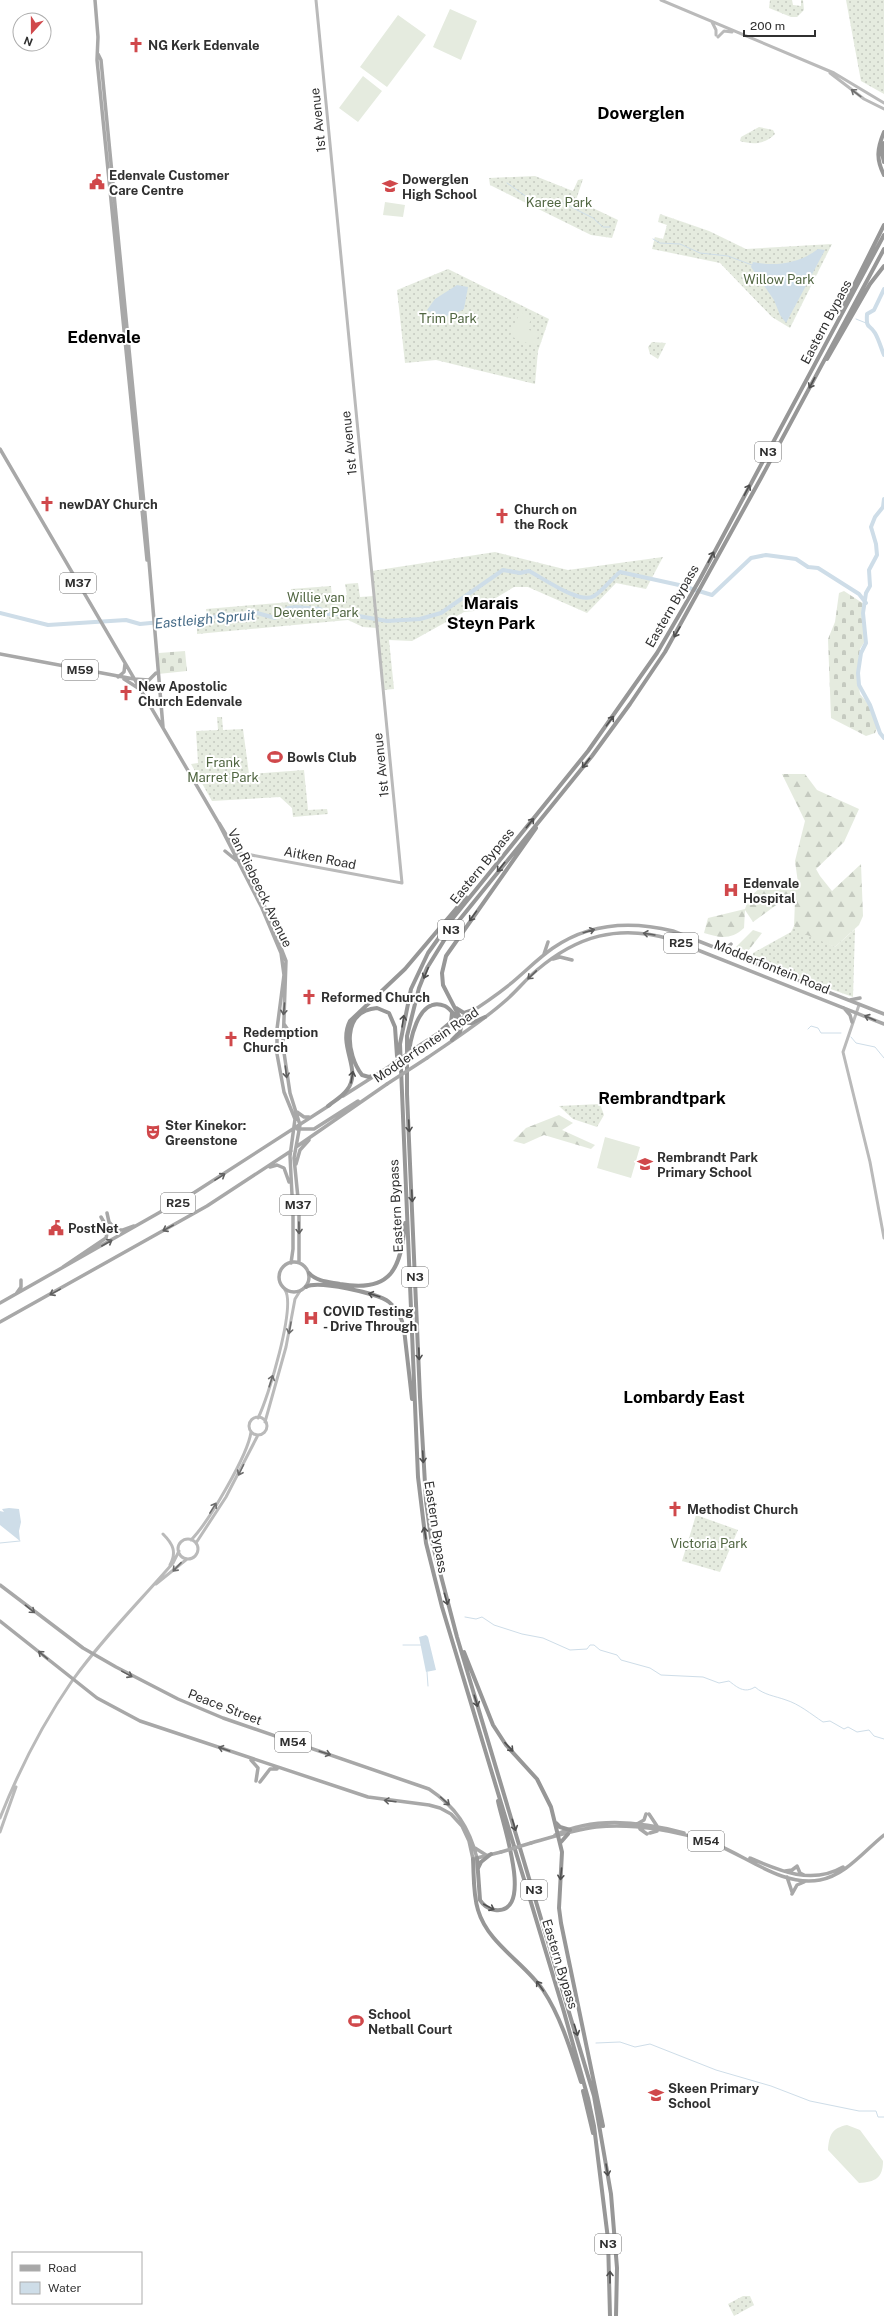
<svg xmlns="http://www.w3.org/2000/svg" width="884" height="2316" font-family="'Public Sans',sans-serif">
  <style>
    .grass { fill: url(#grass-dots) }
    .forest { fill: url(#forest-firs) }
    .cemetery { fill: url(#cemetery-stones) }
    .pitch { fill: #e5ebdf }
    .water { fill: #cedde8 }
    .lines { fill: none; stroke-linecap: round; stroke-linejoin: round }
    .stream { stroke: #cedde8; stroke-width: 1 }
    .river { stroke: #cedde8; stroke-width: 4 }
    .secondary { stroke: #bababa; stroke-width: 3 }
    .primary { stroke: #a8a8a8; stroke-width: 3.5 }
    .motorway { stroke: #979797; stroke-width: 4 }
    .primary-bridge { stroke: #a8a8a8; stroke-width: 3.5 }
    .oneway { stroke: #6e6e6e }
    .oneway2 { stroke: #4f4f4f }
    .oneway3 { stroke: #606060 }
    .labels { text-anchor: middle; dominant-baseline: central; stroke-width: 4; stroke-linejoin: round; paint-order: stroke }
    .shield { fill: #fff; stroke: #6e6e6e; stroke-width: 1 }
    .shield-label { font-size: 12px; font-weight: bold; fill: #303030 }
    .poi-label { font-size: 13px; font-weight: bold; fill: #303030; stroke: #fff; text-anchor: start }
    .street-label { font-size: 13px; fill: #303030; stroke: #fff }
    .park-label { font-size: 13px; fill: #516642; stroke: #fff }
    .water-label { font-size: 14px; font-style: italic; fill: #476c88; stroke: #fff }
    .district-label { font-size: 17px; font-weight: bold; fill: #000; stroke: #fff }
  </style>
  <defs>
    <pattern id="grass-dots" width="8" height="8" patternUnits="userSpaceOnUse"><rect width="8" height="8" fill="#e5ebdf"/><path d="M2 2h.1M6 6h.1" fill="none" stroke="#c5cac0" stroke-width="1.8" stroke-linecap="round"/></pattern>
    <pattern id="forest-firs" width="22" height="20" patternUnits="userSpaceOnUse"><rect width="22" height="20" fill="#e5ebdf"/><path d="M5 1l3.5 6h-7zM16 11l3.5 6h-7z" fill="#c5cac0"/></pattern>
    <pattern id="cemetery-stones" width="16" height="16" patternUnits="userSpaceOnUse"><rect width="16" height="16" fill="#e5ebdf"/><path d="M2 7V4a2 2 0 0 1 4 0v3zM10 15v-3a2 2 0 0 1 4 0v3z" fill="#c5cac0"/></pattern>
  </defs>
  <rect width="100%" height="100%" fill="#fff"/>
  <!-- grass -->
  <path class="grass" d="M770 0H792L793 5 801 6V0H803L804 10 797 17H791L769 8Z
    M846 0H884V94L861 81Z
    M759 127 773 130 775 134C766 144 753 145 740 141L741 137Z
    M535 176 573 191 578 180 583 179 576 200 618 220 612 238 591 235 490 185 489 178Z
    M660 214 709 231 746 249 832 244 790 328 772 317 720 263 652 249 655 237 663 239 667 225 658 222Z
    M448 269 549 319 538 351 535 384 436 360 405 363 397 290Z
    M652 342 666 343 658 359 650 354 648 347Z
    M495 552 568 570 663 557 646 589 616 583 587 613 528 587H514L474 611 464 612 412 641 389 640 394 689 383 690 377 628 363 627 348 620 197 634V618L207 617 206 609 290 602 291 589 331 586 332 597 347 595 345 584 358 583 360 597 374 596 372 571Z
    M217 717H222L223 730 243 729 249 774 304 770 308 810 327 809 328 814 293 817 292 808 280 797 212 801 191 764 198 763 196 731 218 730Z
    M794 926 835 947 855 929 853 997 752 961 753 953 791 932Z
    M600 1104 604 1115 597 1127 573 1119 559 1106Z
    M696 1515 738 1530 720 1572 682 1561Z
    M743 2296H750L754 2305 734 2316 728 2304Z"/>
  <!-- forest -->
  <path class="forest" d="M782 774H805L817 790 859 809 844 842 816 869 820 876 832 891 861 864 863 916 859 925 835 947 805 934 794 926 795 901 787 897 753 922 745 910 744 928C731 940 720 938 704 933L708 918 745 909 749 898 766 882 798 883 795 861 805 821Z
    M753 930 762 933 748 951 736 947Z
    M559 1115 573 1123 562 1130 595 1145 591 1149 544 1135 524 1144 513 1141 526 1128Z"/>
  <!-- cemetery -->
  <path class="cemetery" d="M844 591 864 604 862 614 865 641 860 649 857 672 860 694 869 705 877 728 875 733 866 736 831 718 828 639 835 622 839 593Z
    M185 651 187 671 158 674 159 653Z"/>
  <!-- pitch -->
  <path class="pitch" d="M450 9 477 21 461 60 433 47Z
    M398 15 426 35 387 87 360 67Z
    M363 76 382 91 358 122 339 108Z
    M385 202 405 205 403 217 383 215Z
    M520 312 532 317 527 329 539 334 534 346 510 336Z
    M605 1137 640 1147 631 1178 597 1168Z
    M847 2125 860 2130 883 2161C883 2178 875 2182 859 2183L828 2150C829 2135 832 2128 847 2125Z"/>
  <!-- water -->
  <path class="water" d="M818 249 825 250 786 323 780 315 774 300 751 267 753 262C776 267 800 263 818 249Z
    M457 285 468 287 464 309C452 316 439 320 427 310L435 299Z
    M9 1508 19 1509 21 1522 19 1531 20 1541 0 1525V1511L4 1512 2 1509Z
    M426 1635 428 1637 436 1670 426 1672 419 1637Z"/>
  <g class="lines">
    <!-- stream -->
    <path class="stream" d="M507 183 531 200 563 203 593 218 603 227H610
      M653 239 660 243 680 244 700 253 728 256 752 265
      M856 319 866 323
      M808 1029 811 1026 818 1028 821 1033H841
      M851 1037 856 1043 875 1047 884 1058
      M0 1543 20 1541
      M465 1617 476 1619 482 1617 494 1625 522 1634 543 1638 570 1650 587 1649 590 1645H594L600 1650 617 1655 621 1660 650 1668 661 1675 703 1677 719 1683 729 1681C737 1687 744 1694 755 1687 764 1695 775 1696 786 1700 799 1704 811 1714 823 1722L830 1721 844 1729 848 1727 857 1732 869 1730 874 1736 884 1739
      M403 1645H421
      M427 1672 428 1686
      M596 2043 620 2042 635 2047 650 2044 716 2070 771 2086 810 2101 859 2111H876L878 2117H884"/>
    <!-- river -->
    <path class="river" d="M884 289 874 310 867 314C866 330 869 323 875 333 879 340 881 348 884 355
      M884 499 883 507 875 517 871 527 876 544 877 555 869 570 870 586 866 593 863 613 866 643 861 653 858 673 859 685 870 705 880 733 884 738
      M0 613 48 625 126 620 140 624 257 613 275 618 288 608 296 607 320 609 328 614H347L387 621 420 619 441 613 503 570 520 573 529 571C543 578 580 605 594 596 604 590 611 579 620 572L679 585 712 595 751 558 766 555 796 559 808 567 818 568 859 594 866 603"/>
    <!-- secondary -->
    <path class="secondary" d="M661 0 834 73 884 103
      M712 22 716 30V35
      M718 37 724 31 732 32
      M830 73 864 99 884 109
      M235 852 402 883 316 0
      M859 1005 843 1052 870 1162 884 1238
      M249 1426a9 9 0 1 1 18 0a9 9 0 1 1-18 0Z
      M258 1418C268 1399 296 1306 285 1290
      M265 1422 286 1347 295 1299 300 1291
      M163 1534C173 1544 177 1552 170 1565
      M178 1549a10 10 0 1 1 20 0a10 10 0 1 1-20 0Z
      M191 1540C208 1523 248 1455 251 1432
      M196 1543 226 1497 258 1435
      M156 1584 187 1559
      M0 1818C19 1770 43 1723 72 1681 102 1639 140 1601 173 1563L179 1551
      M0 1832 16 1787"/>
    <!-- primary -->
    <path class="primary" d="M95 0 98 37 97 60 147 560
      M98 54 101 60 145 514 163 727
      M0 449 218 822 262 908 281 953 284 975 277 1029V1054L284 1092 295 1119 290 1156 293 1214V1249L291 1263
      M0 654 134 679 149 680 156 673
      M118 677 124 672 125 664
      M124 679 138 688
      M219 823 237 853 265 907 286 961 283 1046 290 1093 300 1125 294 1158 299 1208V1263
      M225 851 236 860
      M244 864 246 858 250 855
      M721 949 726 948 731 944
      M544 954 548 942
      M553 959 560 957 572 960
      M850 1000 860 998
      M844 1008 850 1015 852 1022
      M284 1024 288 1030
      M446 1028C467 1015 489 1001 509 985 524 973 537 959 553 948 589 923 632 921 673 931L884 1014
      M283 1039 290 1033
      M417 1047 440 1032
      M427 1058C453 1040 480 1023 504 1002 516 992 525 980 537 970 577 936 618 924 670 939L884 1024
      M343 1096 387 1068
      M297 1112 304 1117H309
      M297 1129H314L358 1101
      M296 1147 387 1084
      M296 1164 300 1150 309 1140
      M270 1167 277 1165 284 1168 289 1182
      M107 1213 109 1222 116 1230H123L134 1226
      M279 1277a15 15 0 1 1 30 0a15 15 0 1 1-30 0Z
      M63 1267 106 1238 108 1229 101 1217
      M16 1294 21 1287V1280
      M0 1303 192 1194 330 1105
      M0 1322 207 1206 291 1151
      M0 1585 83 1648 116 1667 178 1699 223 1718 429 1789C456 1807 469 1827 477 1858
      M0 1621 97 1698 140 1721 368 1797 429 1805 440 1808 451 1814 462 1826 469 1841 473 1859 501 1852
      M251 1760 258 1768 256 1781
      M260 1782 270 1769H277
      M649 1814 657 1826
      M637 1824 644 1820 646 1814
      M640 1829 647 1834
      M650 1833 657 1831
      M555 1835C594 1816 644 1822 684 1833
      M531 1843C552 1837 574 1830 596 1827 634 1823 679 1831 715 1844 748 1857 783 1887 820 1880 846 1875 864 1851 884 1835
      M475 1848 486 1855
      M750 1858C780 1871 812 1885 843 1867
      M797 1866 800 1873 804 1875
      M785 1871 792 1870 796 1867
      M787 1877 792 1892
      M792 1894 797 1885 804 1882"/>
    <!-- motorway -->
    <path class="motorway" d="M884 132C877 149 876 159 884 175
      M884 143 882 153 884 162
      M840 313 884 225
      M827 359 870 284 884 266
      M456 1008 464 1013 473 1010
      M439 1032 451 1022 452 1013
      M452 1040 460 1032 462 1022 443 985 442 973 446 956 536 828
      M408 1062C409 1045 417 994 445 1006 453 1010 455 1019 462 1023H472L485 1017
      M376 1075 369 1077 362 1075C346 1054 341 1011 377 1008L389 1013 395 1027 397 1056
      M328 1106C334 1101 342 1097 347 1090 363 1069 337 1047 350 1021L405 969 466 897
      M309 1273C317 1282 330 1282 340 1284 391 1293 401 1269 405 1223
      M306 1287C317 1280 378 1293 389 1302 398 1309 402 1318 404 1329L412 1399
      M464 1652 493 1725 506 1745 537 1779 551 1807 562 1852 559 1908 561 1923 603 2126
      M556 1823 560 1827 570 1830
      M561 1842 568 1834
      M477 1858 480 1900C483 1905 488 1909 495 1910 536 1915 501 1819 498 1801
      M473 1859C474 1876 473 1894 478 1910 488 1944 524 1962 543 1990 561 2017 571 2051 581 2082
      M478 1868 481 1862 491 1854
      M583 2091 593 2133
      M610 2316 608 2239 594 2126 588 2098 564 2012 442 1607 426 1543 418 1477 400 1044 411 989 428 953 453 918 588 751 657 653 700 579 884 235
      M616 2316 617 2268 611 2194 594 2096 457 1637 431 1538 426 1501 420 1397 407 1094V1036L419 988 427 968 448 934 592 756 630 704 665 652 761 478 884 249"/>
    <!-- primary-bridge -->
    <path class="primary-bridge" d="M387 1068 417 1047
      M387 1084 427 1058
      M501 1852 531 1843"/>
  </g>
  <!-- one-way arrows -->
  <defs><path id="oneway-shaft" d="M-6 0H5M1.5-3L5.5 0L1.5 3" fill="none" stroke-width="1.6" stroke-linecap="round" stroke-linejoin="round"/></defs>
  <g class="oneway">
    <use href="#oneway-shaft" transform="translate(856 93) rotate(-143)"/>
    <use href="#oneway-shaft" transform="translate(290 1328) rotate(100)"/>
    <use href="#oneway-shaft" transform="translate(271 1381) rotate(-72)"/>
    <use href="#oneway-shaft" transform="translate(241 1470) rotate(116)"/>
    <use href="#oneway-shaft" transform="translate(213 1508) rotate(-58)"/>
    <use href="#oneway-shaft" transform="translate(177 1567) rotate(133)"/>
  </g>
  <g class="oneway2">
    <use href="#oneway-shaft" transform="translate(812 383) rotate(118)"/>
    <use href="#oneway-shaft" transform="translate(747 490) rotate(-62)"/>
    <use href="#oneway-shaft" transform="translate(711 557) rotate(-62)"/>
    <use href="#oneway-shaft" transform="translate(677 632) rotate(120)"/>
    <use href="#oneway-shaft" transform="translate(610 721) rotate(-53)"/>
    <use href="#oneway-shaft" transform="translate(586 763) rotate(128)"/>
    <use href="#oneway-shaft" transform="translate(530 823) rotate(-51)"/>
    <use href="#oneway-shaft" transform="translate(501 867) rotate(129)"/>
    <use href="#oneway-shaft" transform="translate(473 916) rotate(126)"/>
    <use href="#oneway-shaft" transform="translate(426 973) rotate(113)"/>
    <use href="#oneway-shaft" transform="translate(403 1021) rotate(-81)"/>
    <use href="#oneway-shaft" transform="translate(352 1077) rotate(-80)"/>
    <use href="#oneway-shaft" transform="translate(409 1126) rotate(87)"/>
    <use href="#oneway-shaft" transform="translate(412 1196) rotate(87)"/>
    <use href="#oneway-shaft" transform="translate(374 1295) rotate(-163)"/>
    <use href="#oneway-shaft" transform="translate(419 1354) rotate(88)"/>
    <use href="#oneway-shaft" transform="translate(423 1457) rotate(87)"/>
    <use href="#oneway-shaft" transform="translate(425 1533) rotate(-99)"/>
    <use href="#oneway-shaft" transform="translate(446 1599) rotate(74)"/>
    <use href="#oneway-shaft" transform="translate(476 1701) rotate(73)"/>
    <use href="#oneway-shaft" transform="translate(509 1747) rotate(47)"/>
    <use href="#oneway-shaft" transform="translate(514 1825) rotate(73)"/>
    <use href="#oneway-shaft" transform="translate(561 1874) rotate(95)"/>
    <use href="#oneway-shaft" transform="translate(489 1907) rotate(28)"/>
    <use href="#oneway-shaft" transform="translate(540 1986) rotate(-125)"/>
    <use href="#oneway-shaft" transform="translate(576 2030) rotate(73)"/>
    <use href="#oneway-shaft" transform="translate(607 2170) rotate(81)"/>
    <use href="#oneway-shaft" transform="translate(610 2277) rotate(-90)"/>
  </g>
  <g class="oneway3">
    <use href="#oneway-shaft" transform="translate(589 931) rotate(-16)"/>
    <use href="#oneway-shaft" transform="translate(649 934) rotate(-171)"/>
    <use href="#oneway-shaft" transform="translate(532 975) rotate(136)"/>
    <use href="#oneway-shaft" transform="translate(284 1009) rotate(95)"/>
    <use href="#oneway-shaft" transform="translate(870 1018) rotate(-156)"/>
    <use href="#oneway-shaft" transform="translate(286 1072) rotate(83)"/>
    <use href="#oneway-shaft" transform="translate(220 1177) rotate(-32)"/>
    <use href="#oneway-shaft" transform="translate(168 1228) rotate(151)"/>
    <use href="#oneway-shaft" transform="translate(299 1228) rotate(89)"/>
    <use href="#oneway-shaft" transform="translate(107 1243) rotate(-30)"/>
    <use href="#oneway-shaft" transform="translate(55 1292) rotate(151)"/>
    <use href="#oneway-shaft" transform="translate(30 1609) rotate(39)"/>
    <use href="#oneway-shaft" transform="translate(43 1655) rotate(-140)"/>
    <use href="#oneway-shaft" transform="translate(127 1674) rotate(29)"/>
    <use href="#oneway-shaft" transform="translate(224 1749) rotate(-161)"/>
    <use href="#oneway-shaft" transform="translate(325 1753) rotate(18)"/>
    <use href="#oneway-shaft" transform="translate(390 1801) rotate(-173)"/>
    <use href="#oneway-shaft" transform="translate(445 1801) rotate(42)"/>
  </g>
  <!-- icons -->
  <defs>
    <symbol id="church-bare" viewBox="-9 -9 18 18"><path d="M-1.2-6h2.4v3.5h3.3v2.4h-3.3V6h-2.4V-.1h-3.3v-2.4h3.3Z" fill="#d0484b" stroke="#fff" stroke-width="2.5" paint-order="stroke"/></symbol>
    <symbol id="civic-bare" viewBox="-9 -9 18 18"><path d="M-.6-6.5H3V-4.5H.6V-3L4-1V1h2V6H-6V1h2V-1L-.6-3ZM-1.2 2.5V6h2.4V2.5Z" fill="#d0484b" stroke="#fff" stroke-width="2.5" paint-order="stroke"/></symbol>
    <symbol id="school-bare" viewBox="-9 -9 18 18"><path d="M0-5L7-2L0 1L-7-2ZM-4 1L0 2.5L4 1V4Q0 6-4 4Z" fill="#d0484b" stroke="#fff" stroke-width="2.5" paint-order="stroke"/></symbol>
    <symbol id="stadium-bare" viewBox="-9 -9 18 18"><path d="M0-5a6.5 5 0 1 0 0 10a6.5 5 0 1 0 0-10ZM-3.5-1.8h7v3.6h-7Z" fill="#d0484b" stroke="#fff" stroke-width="2.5" paint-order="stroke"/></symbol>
    <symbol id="hospital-bare" viewBox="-9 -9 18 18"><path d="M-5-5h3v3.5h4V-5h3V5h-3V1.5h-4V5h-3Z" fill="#d0484b" stroke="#fff" stroke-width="2.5" paint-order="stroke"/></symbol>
    <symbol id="theatre-bare" viewBox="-9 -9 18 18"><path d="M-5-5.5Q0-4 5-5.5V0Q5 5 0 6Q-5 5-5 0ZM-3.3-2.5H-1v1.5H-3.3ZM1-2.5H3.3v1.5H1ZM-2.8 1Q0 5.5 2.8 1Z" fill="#d0484b" stroke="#fff" stroke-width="2.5" paint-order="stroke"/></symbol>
  </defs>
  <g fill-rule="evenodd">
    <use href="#church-bare" x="125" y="34" width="22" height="22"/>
    <use href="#civic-bare" x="86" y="171" width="22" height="22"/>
    <use href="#school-bare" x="379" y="175" width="22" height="22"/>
    <use href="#church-bare" x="36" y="493" width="22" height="22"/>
    <use href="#church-bare" x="491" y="505" width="22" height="22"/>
    <use href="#church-bare" x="115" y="682" width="22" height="22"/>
    <use href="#stadium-bare" x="264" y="746" width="22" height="22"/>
    <use href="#hospital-bare" x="720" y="879" width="22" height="22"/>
    <use href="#church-bare" x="298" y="986" width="22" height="22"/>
    <use href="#church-bare" x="220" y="1028" width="22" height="22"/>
    <use href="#theatre-bare" x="142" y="1121" width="22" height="22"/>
    <use href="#school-bare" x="634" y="1153" width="22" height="22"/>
    <use href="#civic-bare" x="45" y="1217" width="22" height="22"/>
    <use href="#hospital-bare" x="300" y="1307" width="22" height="22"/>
    <use href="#church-bare" x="664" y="1498" width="22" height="22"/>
    <use href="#stadium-bare" x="345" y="2010" width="22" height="22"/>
    <use href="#school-bare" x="645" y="2084" width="22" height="22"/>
  </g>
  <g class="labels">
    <!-- shield labels -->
    <g class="shield">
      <rect x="755" y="442" width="26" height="20" rx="3"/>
      <rect x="60" y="573" width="36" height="20" rx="3"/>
      <rect x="62" y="660" width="36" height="20" rx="3"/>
      <rect x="438" y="920" width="26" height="20" rx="3"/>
      <rect x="664" y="933" width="34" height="20" rx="3"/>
      <rect x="161" y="1193" width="34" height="20" rx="3"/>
      <rect x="280" y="1195" width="36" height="20" rx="3"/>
      <rect x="402" y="1267" width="26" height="20" rx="3"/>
      <rect x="275" y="1732" width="36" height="20" rx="3"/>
      <rect x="688" y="1831" width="36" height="20" rx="3"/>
      <rect x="521" y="1880" width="26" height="20" rx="3"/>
      <rect x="595" y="2234" width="26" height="20" rx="3"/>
    </g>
    <g class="shield-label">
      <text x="768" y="452">N3</text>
      <text x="78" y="583">M37</text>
      <text x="80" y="670">M59</text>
      <text x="451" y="930">N3</text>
      <text x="681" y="943">R25</text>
      <text x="178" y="1203">R25</text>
      <text x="298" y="1205">M37</text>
      <text x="415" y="1277">N3</text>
      <text x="293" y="1742">M54</text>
      <text x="706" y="1841">M54</text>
      <text x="534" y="1890">N3</text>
      <text x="608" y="2244">N3</text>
    </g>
    <!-- poi labels -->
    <g class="poi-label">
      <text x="148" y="45">NG Kerk Edenvale</text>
      <text x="109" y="175">Edenvale Customer<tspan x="109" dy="15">Care Centre</tspan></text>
      <text x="402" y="179">Dowerglen<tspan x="402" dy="15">High School</tspan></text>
      <text x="59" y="504">newDAY Church</text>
      <text x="514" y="509">Church on<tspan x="514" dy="15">the Rock</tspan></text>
      <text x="138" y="686">New Apostolic<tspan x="138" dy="15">Church Edenvale</tspan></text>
      <text x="287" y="757">Bowls Club</text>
      <text x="743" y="883">Edenvale<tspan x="743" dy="15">Hospital</tspan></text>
      <text x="321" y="997">Reformed Church</text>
      <text x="243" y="1032">Redemption<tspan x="243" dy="15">Church</tspan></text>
      <text x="165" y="1125">Ster Kinekor:<tspan x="165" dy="15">Greenstone</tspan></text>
      <text x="657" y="1157">Rembrandt Park<tspan x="657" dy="15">Primary School</tspan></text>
      <text x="68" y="1228">PostNet</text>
      <text x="323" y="1311">COVID Testing<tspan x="323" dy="15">- Drive Through</tspan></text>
      <text x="687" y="1509">Methodist Church</text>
      <text x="368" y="2014">School<tspan x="368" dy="15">Netball Court</tspan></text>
      <text x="668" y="2088">Skeen Primary<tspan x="668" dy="15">School</tspan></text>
    </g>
    <!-- street labels -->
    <g class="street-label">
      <text transform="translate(318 120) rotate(-96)">1st Avenue</text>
      <text transform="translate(826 322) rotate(-62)">Eastern Bypass</text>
      <text transform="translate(349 443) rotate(-96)">1st Avenue</text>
      <text transform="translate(672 606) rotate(-60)">Eastern Bypass</text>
      <text transform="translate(381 765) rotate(-96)">1st Avenue</text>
      <text transform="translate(320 858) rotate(11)">Aitken Road</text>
      <text transform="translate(482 866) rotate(-51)">Eastern Bypass</text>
      <text transform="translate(260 888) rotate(64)">Van Riebeeck Avenue</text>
      <text transform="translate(772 967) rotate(22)">Modderfontein Road</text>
      <text transform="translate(426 1045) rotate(-34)">Modderfontein Road</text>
      <text transform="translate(396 1206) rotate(-93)">Eastern Bypass</text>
      <text transform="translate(436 1527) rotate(81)">Eastern Bypass</text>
      <text transform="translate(225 1707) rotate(21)">Peace Street</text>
      <text transform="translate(560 1964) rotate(73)">Eastern Bypass</text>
    </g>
    <!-- park labels -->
    <g class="park-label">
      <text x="559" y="202">Karee Park</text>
      <text x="779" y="279">Willow Park</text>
      <text x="448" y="318">Trim Park</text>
      <text x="316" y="597">Willie van<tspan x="316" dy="15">Deventer Park</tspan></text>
      <text x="223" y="762">Frank<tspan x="223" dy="15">Marret Park</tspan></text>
      <text x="709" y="1543">Victoria Park</text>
    </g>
    <!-- water labels -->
    <g class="water-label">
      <text transform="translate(205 619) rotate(-5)">Eastleigh Spruit</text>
    </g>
    <!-- district labels -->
    <g class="district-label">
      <text x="641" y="113">Dowerglen</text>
      <text x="104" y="337">Edenvale</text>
      <text x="491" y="603">Marais<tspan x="491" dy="20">Steyn Park</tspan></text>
      <text x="662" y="1098">Rembrandtpark</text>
      <text x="684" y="1397">Lombardy East</text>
    </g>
  </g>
  <!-- legend -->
  <rect x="12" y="2252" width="130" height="52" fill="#ffffff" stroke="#acacac"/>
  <rect x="20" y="2265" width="20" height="6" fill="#a8a8a8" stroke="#acacac"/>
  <text x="48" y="2272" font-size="12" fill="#303030">Road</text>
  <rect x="20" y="2282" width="20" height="12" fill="#cedde8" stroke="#acacac"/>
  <text x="48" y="2292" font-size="12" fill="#303030">Water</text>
  <!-- north arrow -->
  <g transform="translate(32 32) rotate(201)"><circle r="19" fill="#ffffff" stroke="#acacac"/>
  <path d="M0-3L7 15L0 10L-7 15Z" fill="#d0484b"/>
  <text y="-6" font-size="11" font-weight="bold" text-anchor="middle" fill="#303030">N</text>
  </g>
  <!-- scale -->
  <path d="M744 30v6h71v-6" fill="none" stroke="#303030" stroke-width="2"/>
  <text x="750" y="30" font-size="12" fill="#303030" stroke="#ffffff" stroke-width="3" paint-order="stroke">200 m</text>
</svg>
